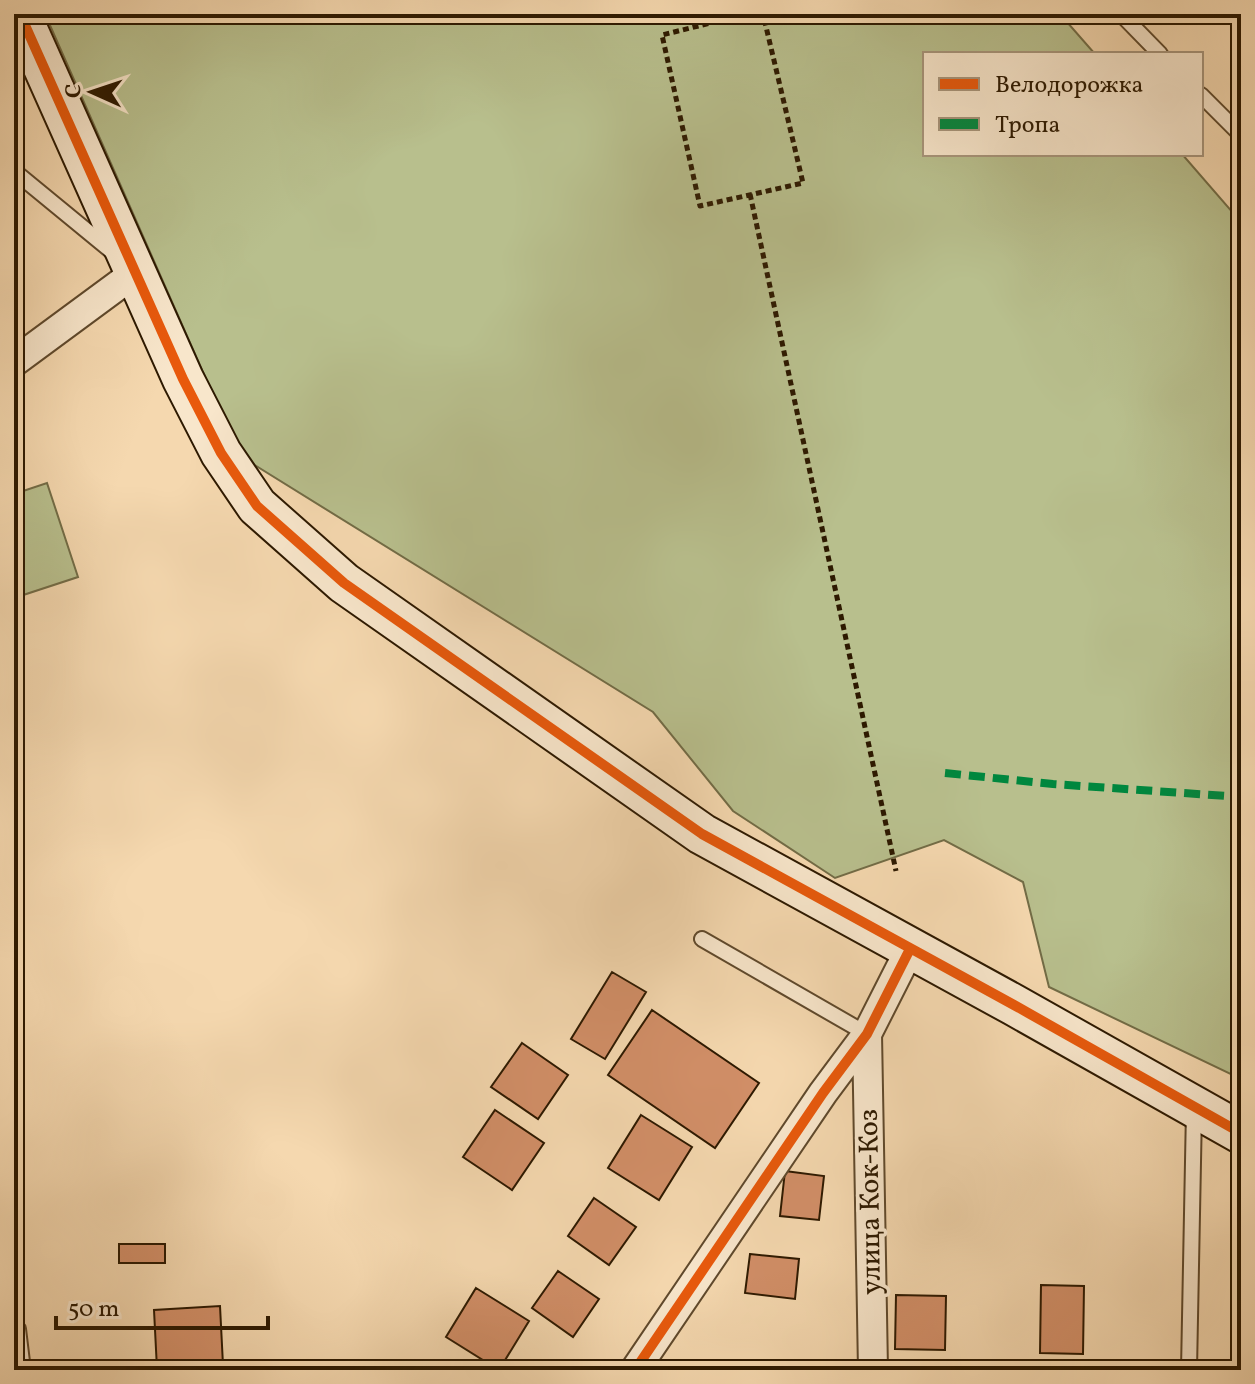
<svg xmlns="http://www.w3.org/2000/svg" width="1255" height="1384" font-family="Vollkorn,serif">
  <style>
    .green { fill: #b8bf8d; stroke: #726c46; stroke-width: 2 }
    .building { fill: #d28f68; stroke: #2d1900; stroke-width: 2 }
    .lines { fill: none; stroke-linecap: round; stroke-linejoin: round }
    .lane-casing { stroke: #5f492c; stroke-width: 18 }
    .street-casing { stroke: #5f492c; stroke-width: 32 }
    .secondary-casing { stroke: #2d1900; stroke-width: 44 }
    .path { stroke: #2d1900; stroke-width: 5; stroke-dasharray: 6 4; stroke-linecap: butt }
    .lane { stroke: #f8e6cb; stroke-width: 14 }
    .street { stroke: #f8e6cb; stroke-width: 28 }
    .secondary { stroke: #f8e6cb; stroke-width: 40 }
    .quiet { stroke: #00873e; stroke-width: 8; stroke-dasharray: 16 8; stroke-linecap: butt }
    .cycleway-casing { stroke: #f8e6cb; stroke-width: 15 }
    .cycleway { stroke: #e8590c; stroke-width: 10 }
    .labels { text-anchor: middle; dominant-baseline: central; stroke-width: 7; stroke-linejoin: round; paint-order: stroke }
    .street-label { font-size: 28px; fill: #2d1900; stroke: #f8e6cb }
  </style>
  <rect width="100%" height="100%" fill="#f5d8af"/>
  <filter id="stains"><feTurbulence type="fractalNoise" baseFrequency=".0025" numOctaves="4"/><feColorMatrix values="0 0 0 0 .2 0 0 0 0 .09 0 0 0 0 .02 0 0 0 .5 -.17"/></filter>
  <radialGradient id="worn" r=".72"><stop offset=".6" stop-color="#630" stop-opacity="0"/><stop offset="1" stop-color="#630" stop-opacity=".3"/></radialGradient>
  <!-- green -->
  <path class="green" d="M45 14H1060L1095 54H925V154H1182L1241 222V1079L1049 987 1023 882 944 840 835 878 733 811 653 712 240 456Z
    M47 483 78 577 14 598V494Z"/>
  <!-- building -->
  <path class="building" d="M612 972 646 992 605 1059 571 1039Z
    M652 1010 759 1083 715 1148 608 1075Z
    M522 1043 568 1075 538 1119 491 1087Z
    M495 1110 544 1143 512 1190 463 1157Z
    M641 1115 692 1147 659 1200 608 1168Z
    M785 1171 824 1176 819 1220 780 1216Z
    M594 1198 636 1227 609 1265 568 1236Z
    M119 1244H165V1263H119Z
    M750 1254 799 1259 795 1299 745 1293Z
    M558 1271 599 1299 573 1337 532 1308Z
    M1041 1285 1084 1286 1083 1354 1040 1353Z
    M476 1288 529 1321 499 1370 446 1337Z
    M896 1295 946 1296 945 1350 895 1349Z
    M220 1306 223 1365 157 1369 154 1310Z"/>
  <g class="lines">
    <defs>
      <path id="lane" d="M1121 14 1160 54
        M1201 95 1241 135
        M14 171 115 254
        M702 939 867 1034
        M14 1329H18L23 1370
        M1189 1370 1194 1110"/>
      <path id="street" d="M14 362 136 272
        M867 1034 873 1370
        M635 1370 823 1093 867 1034 910 949"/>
      <path id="secondary" d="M20 14 183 379 221 453 257 506 344 583 702 834 1014 1005 1241 1133"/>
    </defs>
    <!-- lane casing -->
    <use href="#lane" class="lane-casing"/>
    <!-- street casing -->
    <use href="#street" class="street-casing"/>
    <!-- secondary casing -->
    <use href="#secondary" class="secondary-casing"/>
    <!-- path -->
    <path class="path" d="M747 14 662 35 700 206 803 183 763 14
      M750 194 896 871"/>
    <!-- lane -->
    <use href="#lane" class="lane"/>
    <!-- street -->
    <use href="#street" class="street"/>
    <!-- secondary -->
    <use href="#secondary" class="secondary"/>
    <!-- quiet -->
    <path class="quiet" d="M945 773 1053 784 1241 797"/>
    <defs>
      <path id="cycleway" d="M20 14 183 379 221 453 257 506 344 583 702 834 1014 1005 1241 1133
        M635 1370 823 1093 867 1034 910 949"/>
    </defs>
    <!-- cycleway casing -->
    <use href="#cycleway" class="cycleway-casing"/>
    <!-- cycleway -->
    <use href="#cycleway" class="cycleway"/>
  </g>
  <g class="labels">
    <!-- street labels -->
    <g class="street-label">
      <text transform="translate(871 1202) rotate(-91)">улица Кок-Коз</text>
    </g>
  </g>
  <!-- margin -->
  <rect width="1255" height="1384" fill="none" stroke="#f5d8af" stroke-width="48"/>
  <rect x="16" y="16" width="1223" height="1352" fill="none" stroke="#2d1900" stroke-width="4"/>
  <rect x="24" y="24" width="1207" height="1336" fill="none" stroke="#2d1900" stroke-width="2"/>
  <!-- legend -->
  <rect x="923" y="52" width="280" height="104" fill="#f8e6cb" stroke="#a7947a" stroke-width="2"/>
  <rect x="939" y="78" width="40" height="12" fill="#e8590c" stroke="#a7947a" stroke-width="2"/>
  <text x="995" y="92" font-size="24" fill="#2d1900">Велодорожка</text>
  <rect x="939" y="118" width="40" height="12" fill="#00873e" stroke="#a7947a" stroke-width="2"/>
  <text x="995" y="132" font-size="24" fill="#2d1900">Тропа</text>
  <!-- north arrow -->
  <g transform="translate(92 92) rotate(273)" stroke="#f8e6cb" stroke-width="6" paint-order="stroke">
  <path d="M0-6L14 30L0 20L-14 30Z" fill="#2d1900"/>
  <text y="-12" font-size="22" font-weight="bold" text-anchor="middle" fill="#2d1900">С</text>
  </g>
  <!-- scale -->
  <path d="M56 1316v12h212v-12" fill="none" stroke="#2d1900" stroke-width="4"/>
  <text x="68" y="1316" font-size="24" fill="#2d1900" stroke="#f8e6cb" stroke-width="6" paint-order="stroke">50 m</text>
  <rect width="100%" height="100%" filter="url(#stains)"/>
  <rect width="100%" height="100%" fill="url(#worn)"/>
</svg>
